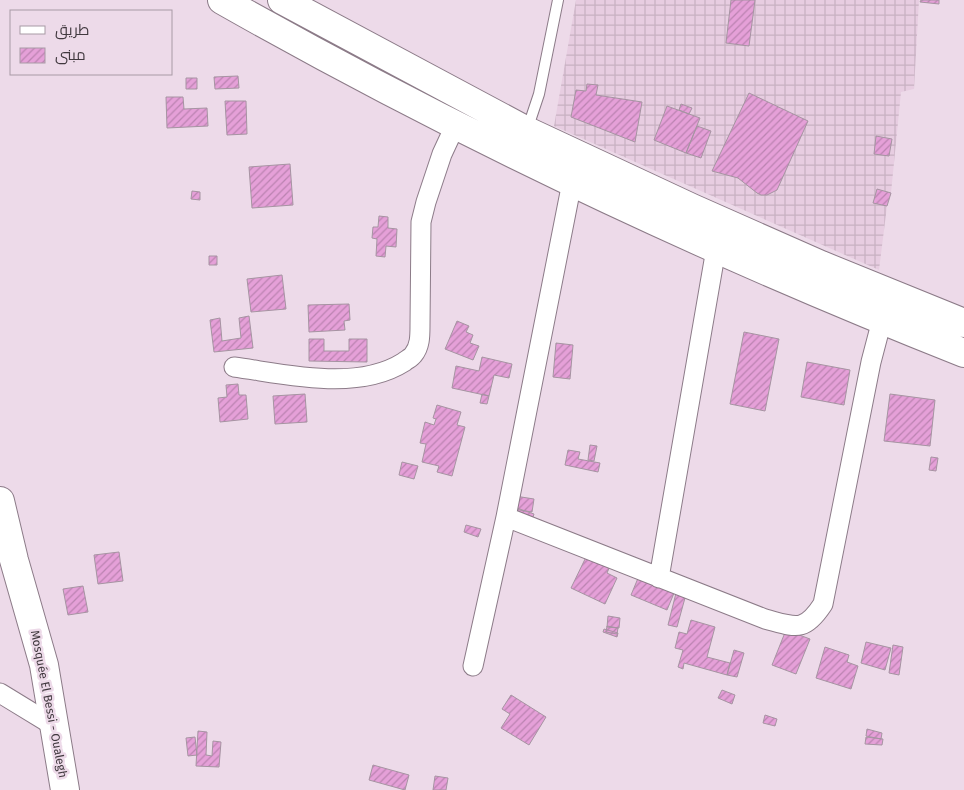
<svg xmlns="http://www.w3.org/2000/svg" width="964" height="790" font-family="'Fira Sans',Cairo,sans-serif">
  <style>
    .industrial { fill: url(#industrial-grid) }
    .building { fill: url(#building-hatch); stroke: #a694a2 }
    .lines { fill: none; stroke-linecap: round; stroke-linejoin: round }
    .lane-casing { stroke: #8c7b88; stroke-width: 12 }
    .street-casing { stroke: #8c7b88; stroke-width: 21 }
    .secondary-casing { stroke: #8c7b88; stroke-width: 30 }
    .lane { stroke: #fff; stroke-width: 10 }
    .street { stroke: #fff; stroke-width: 19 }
    .secondary { stroke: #fff; stroke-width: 28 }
    .labels { text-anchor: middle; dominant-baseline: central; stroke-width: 5; stroke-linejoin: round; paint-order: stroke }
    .street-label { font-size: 12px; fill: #41393f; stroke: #eddae9 }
  </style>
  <defs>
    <pattern id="industrial-grid" width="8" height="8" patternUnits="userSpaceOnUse" patternTransform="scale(1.25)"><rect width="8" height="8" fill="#e7cde1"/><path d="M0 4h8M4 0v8" fill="none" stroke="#c7b1c2"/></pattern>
    <pattern id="building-hatch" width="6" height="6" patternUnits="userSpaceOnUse" patternTransform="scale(1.25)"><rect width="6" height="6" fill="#e5a0d8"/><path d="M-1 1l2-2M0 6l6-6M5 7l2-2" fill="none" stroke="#bb83b1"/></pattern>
  </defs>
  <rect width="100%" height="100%" fill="#eddae9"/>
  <!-- industrial -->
  <path class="industrial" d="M576 0H919L914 89 901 92 891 193 887 206 879 270 554 126Z"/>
  <!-- building -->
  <path class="building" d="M731 0H755L749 46 726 43Z
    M921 0H939V4L920 2Z
    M238 76 239 88 215 89 214 77Z
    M186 78H197V89H186Z
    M587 84 598 85 596 95 642 102 635 142 571 117 576 90 586 91Z
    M749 93 808 121 777 190 767 195H761L757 193 738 178 712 171Z
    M166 97H183L184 109 207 108 208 126 167 128Z
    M225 101H246L247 134 227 135Z
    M681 104 692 108 689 114 679 110Z
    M667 106 700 118 686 153 654 140Z
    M697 126 711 131 701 158 686 153Z
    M876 136 892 139 889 156 874 154Z
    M290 164 293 205 252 208 249 167Z
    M877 189 891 193 887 206 873 203Z
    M192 191 200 192V200L191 199Z
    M379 216 388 217V228L397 229 396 247 386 246 385 257 376 256 377 239 372 238 373 227H378Z
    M209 256H217V265H209Z
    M282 275 286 309 251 312 247 279Z
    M349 304 350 320 344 321 345 330 309 332 308 305Z
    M249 316 253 348 214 352 210 320 220 318 222 341 241 338 239 318Z
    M457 321 469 326 466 332 473 335 470 343 479 346 473 360 445 349Z
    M744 332 779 339 765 411 730 404Z
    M309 339H324V351H349V339H367V362L309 361Z
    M556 343 573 345 570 379 553 377Z
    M482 357 512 364 509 378 494 375 489 396 452 388 456 366 479 371Z
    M807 362 850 370 844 405 801 397Z
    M238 384 239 395H246L248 419 220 422 218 398 227 397 226 385Z
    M305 394 307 422 275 424 273 396Z
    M482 394 489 396 487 404 480 403Z
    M890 394 935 400 930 446 884 441Z
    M437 405 461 412 457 425 465 427 452 476 437 472 439 466 422 462 426 444 420 443 425 422 434 425 436 419 433 418Z
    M590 445 597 446 594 461 588 460Z
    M568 450 580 452 578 459 600 463 598 472 565 465Z
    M931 457 938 458 936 471 929 470Z
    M402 462 418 466 414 479 399 475Z
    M515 496 534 499 532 512 513 509Z
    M514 507 534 514 531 523 511 516Z
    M466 525 481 529 478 537 464 532Z
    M119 552 123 581 98 584 94 555Z
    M587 555 610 566 607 573 617 578 605 604 571 588Z
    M641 571 677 586 667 610 631 595Z
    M678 585 688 587 677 627 668 625Z
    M83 586 88 612 68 615 63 589Z
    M608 616 620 618 619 628 607 627Z
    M691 620 715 627 707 657 730 663 727 675 684 663 683 669 678 667 683 650 675 648 679 632 687 634Z
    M607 626 618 628 617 634 606 632Z
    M604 629 618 633 617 637 603 632Z
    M786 630 810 639 796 674 772 665Z
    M866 642 891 648 885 670 861 663Z
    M893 645 903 647 899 675 889 673Z
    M825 647 849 655 847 662 858 666 851 689 816 678Z
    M734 650 744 653 737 677 727 675Z
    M722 690 735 695 732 704 718 698Z
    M511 695 546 717 529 745 501 728 510 714 502 709Z
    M765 715 777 719 775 726 763 723Z
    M867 729 882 733 881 739 866 736Z
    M198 731 207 732 206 755 212 756 213 741 221 742 219 767 196 766Z
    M195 737 197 755 188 756 186 738Z
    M866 737 883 739 882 745 865 744Z
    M373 765 409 775 405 790 369 780Z
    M435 776 448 778 446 790H433Z"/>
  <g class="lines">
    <defs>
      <path id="lane" d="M527 130 539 94 558 0"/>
      <path id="street" d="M234 367C286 374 357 392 404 362 406 360 411 358 413 355 420 347 420 336 420 326L421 222 426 202 442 154 455 126
        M506 517 765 619C796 627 804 633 823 604L871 362 882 320
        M659 578 716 249
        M473 666 506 517 574 172
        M0 693 54 726"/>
      <path id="secondary" d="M222 0C460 135 709 252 964 353
        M282 0 527 131 692 208 821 265 964 323
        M0 501 14 560 44 665 65 790"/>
    </defs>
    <!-- lane casing -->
    <use href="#lane" class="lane-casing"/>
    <!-- street casing -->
    <use href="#street" class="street-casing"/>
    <!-- secondary casing -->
    <use href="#secondary" class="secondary-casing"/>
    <!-- lane -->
    <use href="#lane" class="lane"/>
    <!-- street -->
    <use href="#street" class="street"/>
    <!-- secondary -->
    <use href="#secondary" class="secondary"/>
  </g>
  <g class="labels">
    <!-- street labels -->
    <g class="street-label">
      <text transform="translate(49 704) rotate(79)">Mosquée El Bessi - Oualegh</text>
    </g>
  </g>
  <!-- legend -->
  <rect x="10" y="10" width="162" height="65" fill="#eddae9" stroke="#a89aa5"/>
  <rect x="20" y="26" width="25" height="8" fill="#ffffff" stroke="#a89aa5"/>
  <text x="55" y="35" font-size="15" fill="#41393f">طريق</text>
  <rect x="20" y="48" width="25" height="15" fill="url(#building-hatch)" stroke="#a89aa5"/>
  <text x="55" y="60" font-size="15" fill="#41393f">مبنى</text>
</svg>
